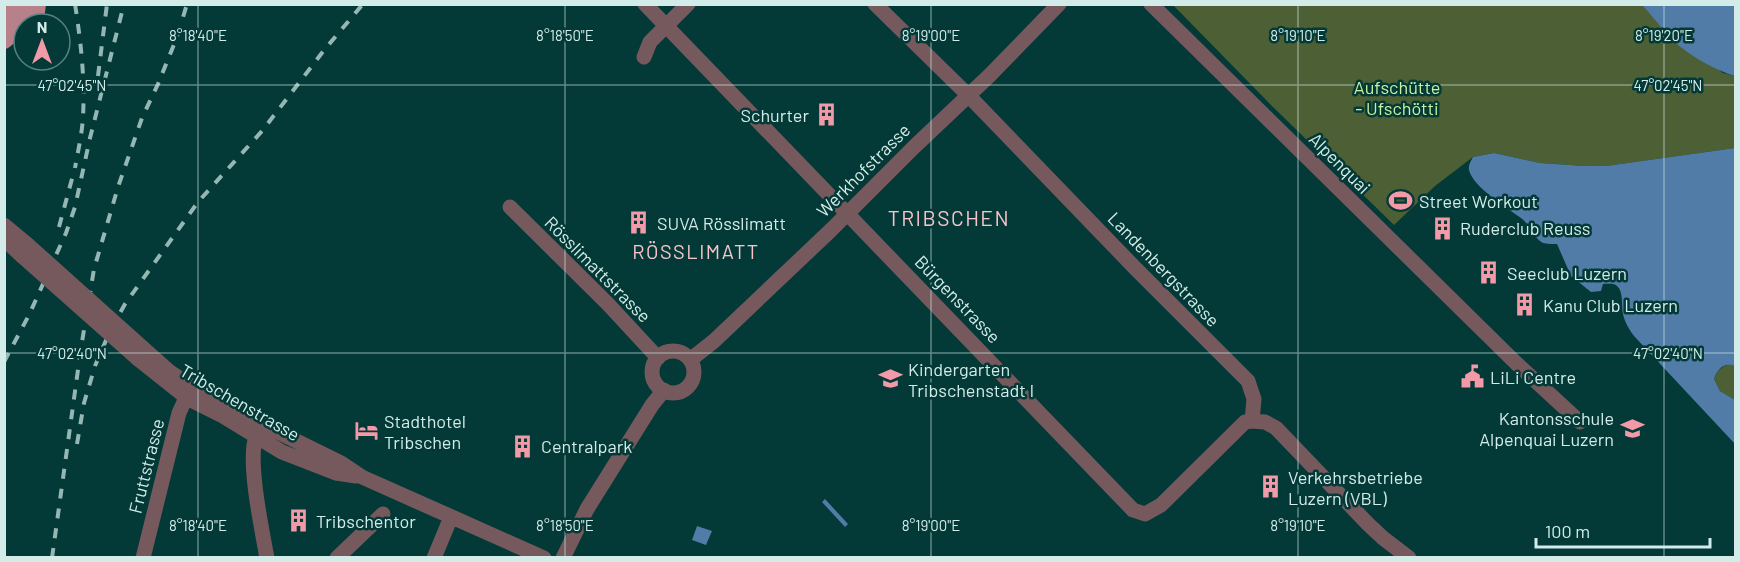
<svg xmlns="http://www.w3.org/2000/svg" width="1740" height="562" font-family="Barlow,sans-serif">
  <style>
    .green { fill: #4d6035 }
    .water { fill: #507ca7 }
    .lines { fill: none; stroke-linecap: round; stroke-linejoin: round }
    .minor { stroke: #75595d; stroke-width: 15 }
    .major { stroke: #b88089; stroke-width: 18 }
    .rail { stroke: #95b7b4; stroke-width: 4; stroke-dasharray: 10 10; stroke-linecap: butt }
    .minor-bridge { stroke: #75595d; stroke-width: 15 }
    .ticks { fill: none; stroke: #d3ece9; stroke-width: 1.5; stroke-opacity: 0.45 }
    .labels { text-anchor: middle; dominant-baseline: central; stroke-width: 5; stroke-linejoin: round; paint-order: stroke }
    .park-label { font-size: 18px; fill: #cbf09f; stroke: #033936 }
    .poi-label { font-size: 18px; fill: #d3ece9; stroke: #033936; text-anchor: start }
    .street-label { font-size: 18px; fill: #d3ece9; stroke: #033936 }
    .neighbourhood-label { font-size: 20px; letter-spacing: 1.5px; fill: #f9c5cc; stroke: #033936 }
    .quarter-label { font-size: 21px; letter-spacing: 1.5px; fill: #f9c5cc; stroke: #033936 }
    .ticks-label { font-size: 15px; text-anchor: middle; fill: #d3ece9; stroke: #033936; stroke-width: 5; stroke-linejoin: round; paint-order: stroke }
  </style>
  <rect width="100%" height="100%" fill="#033936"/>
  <!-- green -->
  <path class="green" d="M1173 5H1642L1649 12 1723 73 1735 76V148L1606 166H1585L1540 163 1494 153 1473 157 1435 186 1394 225 1273 107Z
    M1730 364 1736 366 1735 400 1720 391 1714 379C1717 370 1721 367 1730 364Z"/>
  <!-- water -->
  <path class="water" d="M1642 5H1735V76C1714 70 1681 51 1667 34 1658 24 1651 14 1642 5Z
    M1735 148V366C1725 362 1717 369 1714 379L1720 391 1735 400V444L1634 336C1629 329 1625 323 1623 314 1621 306 1624 292 1617 286 1614 283 1608 284 1603 284L1601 291 1591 292 1571 276 1557 244C1553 244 1547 244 1543 243 1533 238 1530 224 1521 218 1507 208 1473 187 1469 170 1468 165 1471 161 1473 157L1494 153 1540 163 1585 166H1606Z
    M825 499 848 524 845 527 822 502Z
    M697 526 712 531 706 545 692 540Z"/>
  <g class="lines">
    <!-- minor -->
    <path class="minor" d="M645 4 1133 510 1145 514 1161 505 1245 422 1252 421
      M875 4 969 96 1135 268 1248 381 1254 399 1252 421 1265 422 1276 428 1368 524 1383 538 1409 558
      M1151 4 1516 363 1580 422
      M644 57 650 42 688 4
      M510 207 608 304 658 358
      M4 225 28 245
      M4 239 22 256
      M143 348 170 372 191 386 253 418 274 430 341 463 362 477 544 558
      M652 372a21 21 0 1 1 42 0a21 21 0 1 1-42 0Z
      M138 359 187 398 223 416 282 452 336 473 356 476
      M690 360 714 341 831 230 914 147 990 75 1059 4
      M256 437C247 460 262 530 267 558
      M143 558 179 413 190 389
      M337 558 383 514
      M434 558 451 517
      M563 558 587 509 652 405 664 390"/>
    <!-- major -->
    <path class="major" d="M4 18 27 4
      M4 40 36 12 37 4"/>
    <!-- rail -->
    <path class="rail" d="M75 4C81 43 85 78 83 117 82 134 78 151 75 168
      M98 76 107 4
      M59 227 73 175
      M4 362 29 315 66 233 75 207 90 138 124 4
      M77 444 84 403 95 366 110 331 125 304 198 202 262 131 325 49 363 4
      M52 558 81 348 94 269 118 187 142 118 158 84 177 37 187 4"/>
    <!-- minor-bridge -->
    <path class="minor-bridge" d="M28 245 143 348
      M22 256 138 359"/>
  </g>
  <!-- ticks -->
  <path class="ticks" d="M198 4V558M565 4V558M931 4V558M1298 4V558M1664 4V558M4 85H1736M4 353H1736"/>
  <!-- icons -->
  <defs>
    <symbol id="building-bare" viewBox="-9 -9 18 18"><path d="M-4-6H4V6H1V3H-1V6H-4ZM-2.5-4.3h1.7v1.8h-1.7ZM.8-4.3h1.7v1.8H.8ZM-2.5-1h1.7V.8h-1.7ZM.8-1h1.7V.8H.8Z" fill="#f39aa9" stroke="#033936" stroke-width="2.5" paint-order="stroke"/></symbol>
    <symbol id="stadium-bare" viewBox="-9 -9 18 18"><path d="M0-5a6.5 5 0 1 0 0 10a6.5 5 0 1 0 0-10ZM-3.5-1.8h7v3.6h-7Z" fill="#f39aa9" stroke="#033936" stroke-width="2.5" paint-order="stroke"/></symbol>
    <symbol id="civic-bare" viewBox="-9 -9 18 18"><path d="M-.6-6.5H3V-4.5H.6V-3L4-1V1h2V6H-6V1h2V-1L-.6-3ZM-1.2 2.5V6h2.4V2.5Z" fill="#f39aa9" stroke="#033936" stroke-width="2.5" paint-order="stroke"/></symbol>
    <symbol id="school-bare" viewBox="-9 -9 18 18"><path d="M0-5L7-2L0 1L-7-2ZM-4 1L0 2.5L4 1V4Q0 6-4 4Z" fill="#f39aa9" stroke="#033936" stroke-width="2.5" paint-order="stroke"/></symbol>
    <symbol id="hotel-bare" viewBox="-9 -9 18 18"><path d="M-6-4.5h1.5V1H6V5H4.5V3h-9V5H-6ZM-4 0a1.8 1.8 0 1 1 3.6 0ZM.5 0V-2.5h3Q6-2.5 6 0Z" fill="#f39aa9" stroke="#033936" stroke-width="2.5" paint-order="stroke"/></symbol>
  </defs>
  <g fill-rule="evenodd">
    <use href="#building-bare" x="810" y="98" width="33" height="33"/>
    <use href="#stadium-bare" x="1384" y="184" width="33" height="33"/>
    <use href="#building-bare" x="622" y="206" width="33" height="33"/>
    <use href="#building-bare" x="1426" y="212" width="33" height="33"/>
    <use href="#building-bare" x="1472" y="256" width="33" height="33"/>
    <use href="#building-bare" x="1508" y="288" width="33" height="33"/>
    <use href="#civic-bare" x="1456" y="360" width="33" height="33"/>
    <use href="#school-bare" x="874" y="362" width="33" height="33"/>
    <use href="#school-bare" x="1616" y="412" width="33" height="33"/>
    <use href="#hotel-bare" x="350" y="414" width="33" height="33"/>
    <use href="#building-bare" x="506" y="430" width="33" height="33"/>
    <use href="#building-bare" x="1254" y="470" width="33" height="33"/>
    <use href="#building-bare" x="282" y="504" width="33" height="33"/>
  </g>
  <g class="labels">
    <!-- park labels -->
    <g class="park-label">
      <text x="1397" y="87">Aufschütte<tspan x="1397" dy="21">- Ufschötti</tspan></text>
    </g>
    <!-- poi labels -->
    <g class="poi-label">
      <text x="809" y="115" text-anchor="end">Schurter</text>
      <text x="1419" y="201">Street Workout</text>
      <text x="657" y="223">SUVA Rösslimatt</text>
      <text x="1460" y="228">Ruderclub Reuss</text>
      <text x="1507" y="273">Seeclub Luzern</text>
      <text x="1543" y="305">Kanu Club Luzern</text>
      <text x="908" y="369">Kindergarten<tspan x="908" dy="21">Tribschenstadt I</tspan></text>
      <text x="1490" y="377">LiLi Centre</text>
      <text x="1614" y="418" text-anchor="end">Kantonsschule<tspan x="1614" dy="21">Alpenquai Luzern</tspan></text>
      <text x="384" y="421">Stadthotel<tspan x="384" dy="21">Tribschen</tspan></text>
      <text x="541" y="446">Centralpark</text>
      <text x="1288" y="477">Verkehrsbetriebe<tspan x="1288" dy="21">Luzern (VBL)</tspan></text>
      <text x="316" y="521">Tribschentor</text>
    </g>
    <!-- street labels -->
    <g class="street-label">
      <text transform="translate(1340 163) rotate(45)">Alpenquai</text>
      <text transform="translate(863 170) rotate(-45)">Werkhofstrasse</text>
      <text transform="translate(598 269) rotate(45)">Rösslimattstrasse</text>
      <text transform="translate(1164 269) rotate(46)">Landenbergstrasse</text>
      <text transform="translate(958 299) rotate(46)">Bürgenstrasse</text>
      <text transform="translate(240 402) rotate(30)">Tribschenstrasse</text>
      <text transform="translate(146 466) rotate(-76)">Fruttstrasse</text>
    </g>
    <!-- neighbourhood labels -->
    <g class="neighbourhood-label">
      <text x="696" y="251">RÖSSLIMATT</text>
    </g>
    <!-- quarter labels -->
    <g class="quarter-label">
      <text x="949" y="217">TRIBSCHEN</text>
    </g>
  </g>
  <g class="ticks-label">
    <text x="198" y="41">8°18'40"E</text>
    <text x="565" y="41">8°18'50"E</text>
    <text x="931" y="41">8°19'00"E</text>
    <text x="1298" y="41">8°19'10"E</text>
    <text x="1664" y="41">8°19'20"E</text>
    <text x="72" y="91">47°02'45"N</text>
    <text x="1668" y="91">47°02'45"N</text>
    <text x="72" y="359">47°02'40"N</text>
    <text x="1668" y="359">47°02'40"N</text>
    <text x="198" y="531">8°18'40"E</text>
    <text x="565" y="531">8°18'50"E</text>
    <text x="931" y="531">8°19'00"E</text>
    <text x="1298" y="531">8°19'10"E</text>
  </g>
  <!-- border -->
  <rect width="1740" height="562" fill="none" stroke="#d3ece9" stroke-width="12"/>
  <!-- north arrow -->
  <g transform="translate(42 42)"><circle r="28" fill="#033936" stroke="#56817e" stroke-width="1.5"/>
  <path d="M0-4.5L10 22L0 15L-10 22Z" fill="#f39aa9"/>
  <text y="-9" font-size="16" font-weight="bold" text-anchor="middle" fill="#d3ece9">N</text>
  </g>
  <!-- scale -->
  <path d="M1536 538v9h174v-9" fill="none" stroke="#d3ece9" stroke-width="3"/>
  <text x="1545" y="538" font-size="18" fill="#d3ece9" stroke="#033936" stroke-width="4.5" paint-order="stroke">100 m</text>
</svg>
